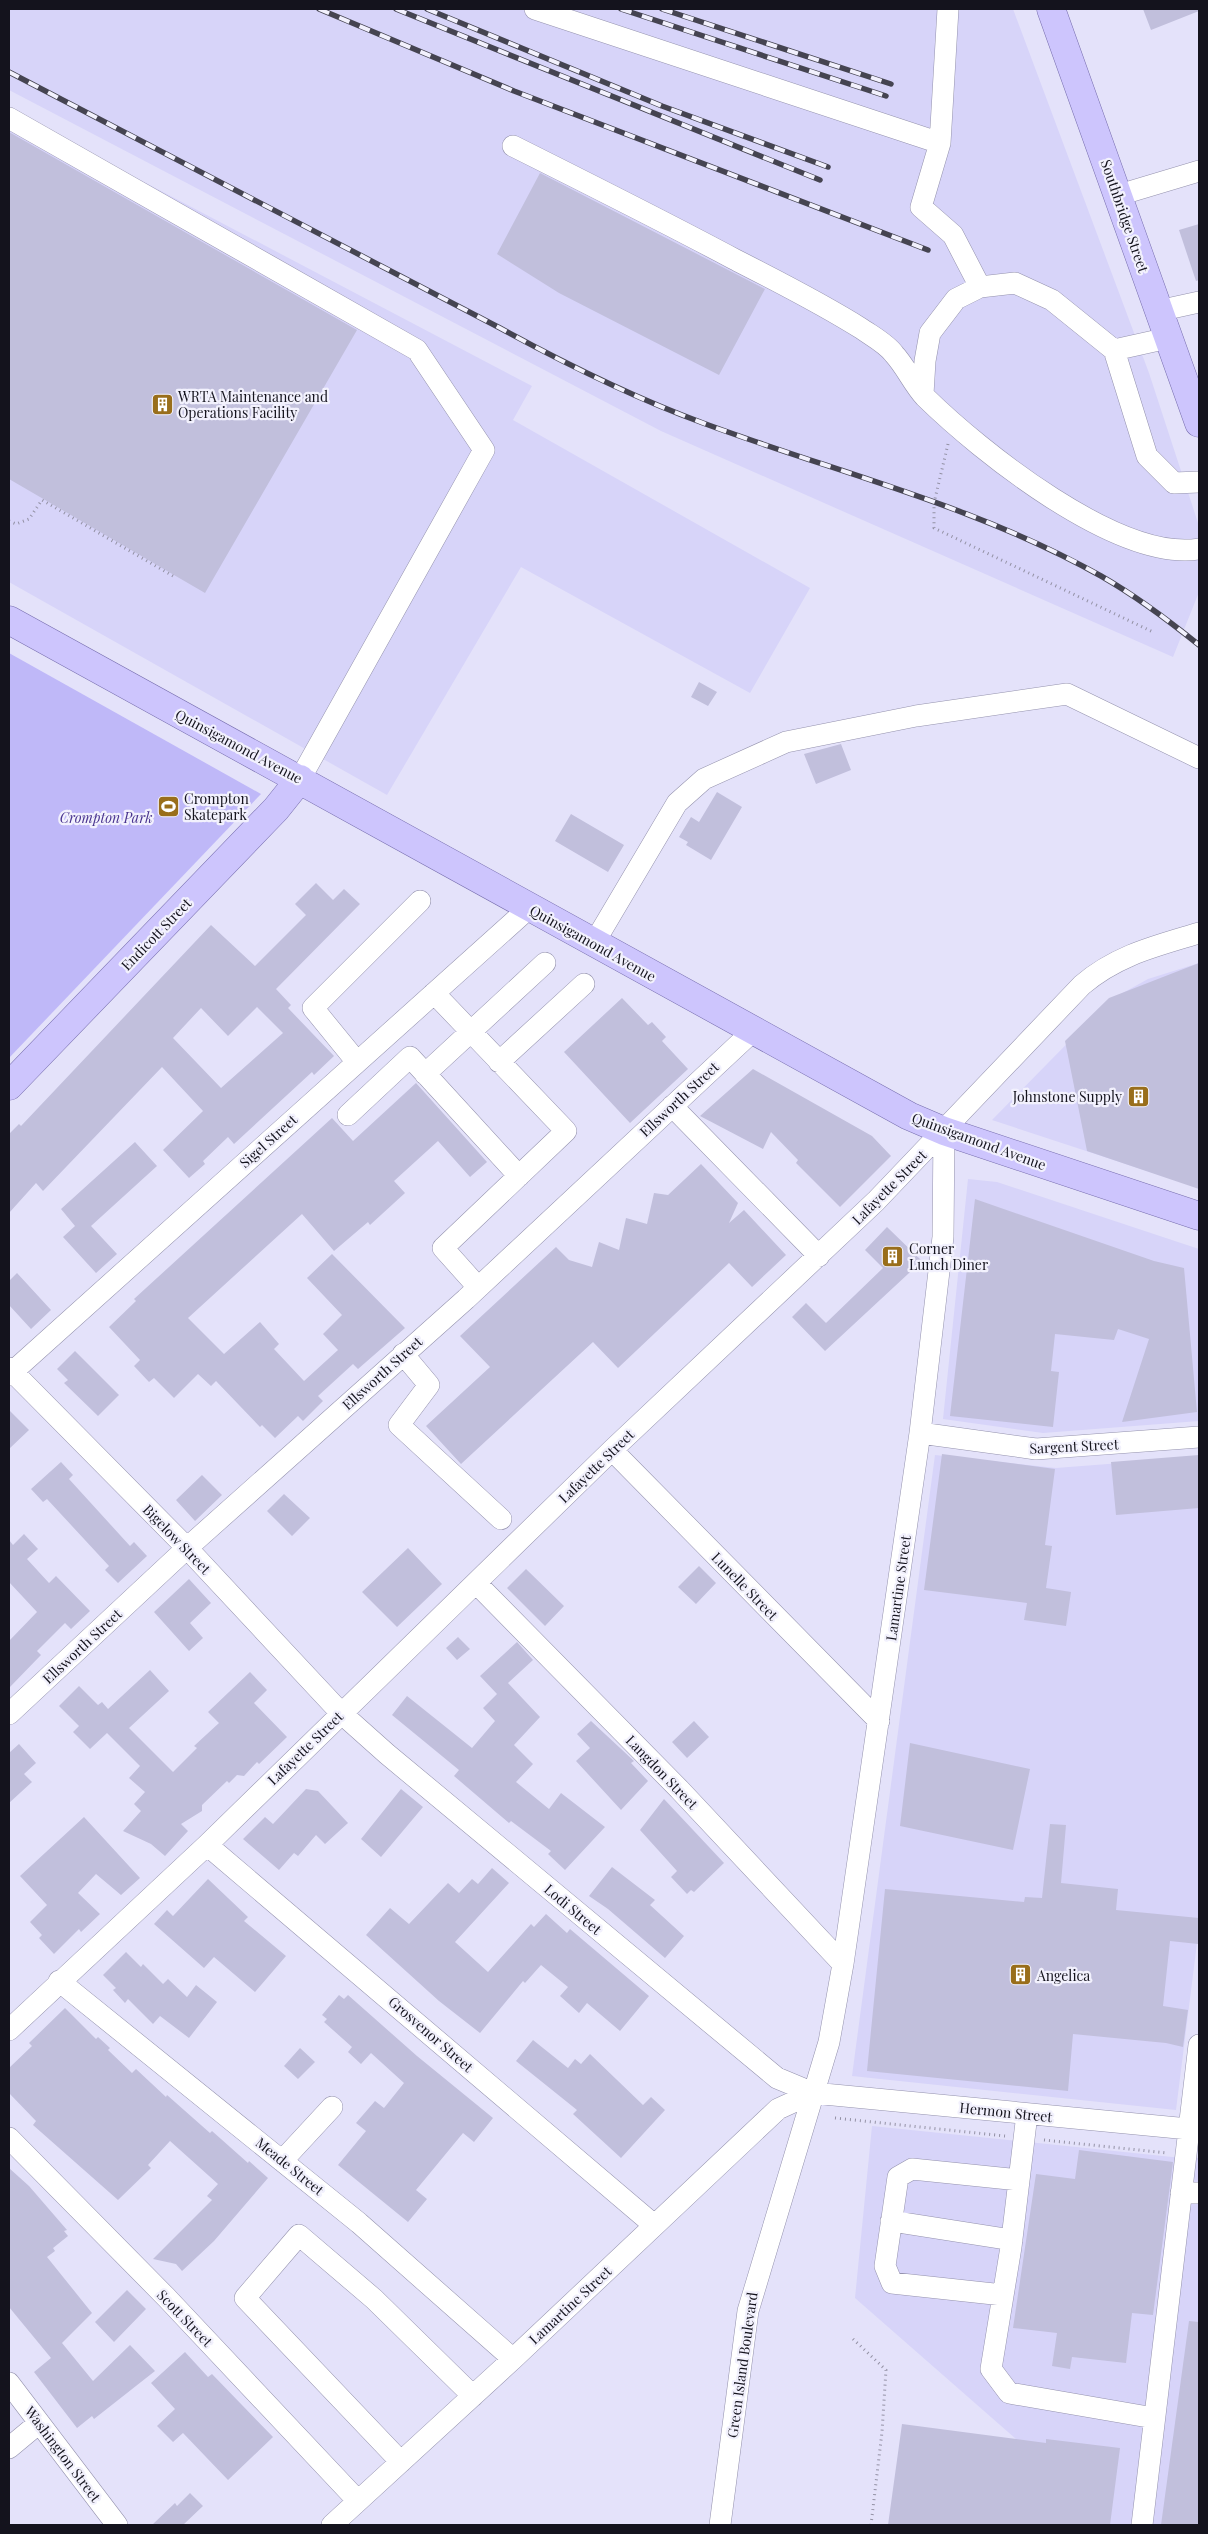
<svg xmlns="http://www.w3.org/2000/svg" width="1208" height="2534" font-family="'Playfair Display',serif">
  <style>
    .built { fill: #d7d4f9 }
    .green { fill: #bfb8f8 }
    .building { fill: #c1bfdc; fill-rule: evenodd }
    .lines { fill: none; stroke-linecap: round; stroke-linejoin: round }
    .minor-casing { stroke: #9492ad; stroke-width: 22 }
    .major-casing { stroke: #776eae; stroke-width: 29 }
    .path { stroke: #9391a4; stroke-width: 3; stroke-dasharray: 1 4; stroke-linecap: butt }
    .minor { stroke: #fff; stroke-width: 21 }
    .major { stroke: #cdc5fd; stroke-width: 28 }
    .rail-casing { stroke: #454451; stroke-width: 5.5 }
    .rail { stroke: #f2f1fd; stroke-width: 4; stroke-dasharray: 11; stroke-linecap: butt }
    .labels { text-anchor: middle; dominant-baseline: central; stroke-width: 4.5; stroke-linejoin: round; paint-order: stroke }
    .street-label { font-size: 14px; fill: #14131d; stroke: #f2f1fd }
    .poi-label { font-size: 14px; fill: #14131d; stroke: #f2f1fd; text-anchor: start }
    .park-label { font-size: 14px; font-style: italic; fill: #49348f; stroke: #f2f1fd }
  </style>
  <rect width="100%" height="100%" fill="#e4e2fa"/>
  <!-- built -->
  <path class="built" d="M9 9H1013L1149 373 1199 526V592L1173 657 661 431 9 90Z
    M9 111 532 386 513 420 810 588 750 693 521 567 387 795 9 582Z
    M1199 963V1188L992 1120 1110 1000 1148 979Z
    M968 1179 997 1182 1199 1249V1421L1043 1433 943 1419Z
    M935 1455 1056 1468 1199 1457V1927L1176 2110 852 2076Z
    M872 2126 1182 2158H1199V2525H1004L1016 2439 855 2298Z"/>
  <!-- green -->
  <path class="green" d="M9 653 261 794 9 1058Z"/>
  <!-- building -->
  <path class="building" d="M1143 9H1199V11L1151 30Z
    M9 132 357 330 205 593 9 479Z
    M540 173 765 289 719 375 559 293 497 254Z
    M1199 224V280L1196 281 1179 230Z
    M699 682 717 692 708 706 691 697Z
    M841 744 851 770 816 784 804 754Z
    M717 792 742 807 711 860 686 845 688 842 679 837 691 817 699 822Z
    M571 814 624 845 608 872 555 841Z
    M316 883 333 900 344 889 360 904 276 989 291 1005 288 1008 334 1056 314 1075 312 1072 234 1144 228 1137 203 1161 205 1164 189 1178 163 1150 203 1111 162 1067 43 1191 36 1183 9 1213V1134L19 1124 21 1126 211 925 255 966 306 915 295 904ZM257 1007 283 1033 221 1088 173 1038 201 1008 228 1036Z
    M1199 963V1189L1087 1151 1065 1041 1109 998Z
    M622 998 648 1025 652 1022 666 1037 662 1041 688 1069 630 1123 564 1052Z
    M753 1069 872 1136 891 1156 840 1207 796 1163 798 1160 771 1132 763 1149 700 1116Z
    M416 1083 487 1162 470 1177 438 1141 394 1181 405 1193 370 1225 368 1222 334 1251 302 1214 188 1318 224 1354 260 1322 279 1344 274 1349 304 1381 338 1350 323 1334 342 1315 307 1278 332 1254 405 1328 358 1369 353 1364 318 1396 323 1401 303 1421 298 1416 275 1438 262 1425 260 1427 216 1381 211 1386 198 1374 174 1398 154 1378 149 1382 134 1366 140 1360 109 1327 136 1301 134 1299 332 1118 353 1141Z
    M135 1142 157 1166 91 1226 117 1254 96 1273 63 1237 75 1226 61 1209Z
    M701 1164 738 1203 729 1223 744 1210 786 1255 752 1287 729 1263 618 1368 593 1342 461 1464 426 1426 490 1367 460 1336 556 1247 569 1260 592 1267 599 1242 619 1250 626 1218 647 1224 654 1193 668 1195Z
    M975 1199 1154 1261 1184 1268 1197 1412 1122 1422 1149 1339 1118 1329 1114 1340 1055 1334 1051 1371 1059 1372 1053 1427 950 1416Z
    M887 1227 922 1261 825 1351 792 1317 806 1303 826 1323 883 1268 865 1250Z
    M17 1273 51 1310 31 1329 9 1305V1281Z
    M75 1351 119 1395 98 1416 64 1383 68 1380 57 1369Z
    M9 1410 29 1430 9 1449Z
    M942 1454 1055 1469 1045 1545 1052 1546 1046 1588 1071 1592 1066 1626 1024 1620 1027 1603 924 1590Z
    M1199 1455V1508L1116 1515 1111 1462Z
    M61 1462 73 1475 69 1479 130 1546 134 1542 147 1556 118 1583 105 1570 109 1566 47 1499 43 1502 31 1489Z
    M202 1475 222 1495 195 1521 176 1500Z
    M284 1494 310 1518 292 1536 267 1511Z
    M24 1534 38 1549 27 1559 49 1583 56 1576 90 1611 71 1629 65 1623 37 1651 41 1655 9 1688V1641L37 1612 9 1582V1540L13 1545Z
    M408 1548 442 1584 397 1627 362 1592Z
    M699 1566 716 1583 696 1604 678 1587Z
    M526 1569 564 1606 545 1626 507 1588Z
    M189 1579 211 1603 190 1623 203 1638 189 1651 154 1612Z
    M458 1637 470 1649 457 1660 446 1648Z
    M517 1642 533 1660 508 1683 540 1717 514 1745 533 1764 516 1782 549 1809 561 1793 605 1827 565 1870 548 1854 551 1851 511 1821 509 1823 454 1776 459 1770 392 1715 407 1696 472 1748 495 1721 483 1708 497 1694 480 1676Z
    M150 1670 169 1691 129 1728 173 1772 197 1748 194 1746 219 1723 208 1712 250 1672 267 1690 254 1703 287 1737 259 1764 257 1762 244 1776 237 1775 229 1783 227 1781 202 1805V1811L181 1824 188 1831 165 1856 151 1844 123 1831 141 1811 134 1804 145 1792 129 1778 140 1766 107 1733 90 1749 73 1732 79 1726 59 1706 79 1686 98 1705 102 1702 108 1709Z
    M591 1721 634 1761 631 1763 648 1781 621 1810 576 1761 590 1748 577 1734Z
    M694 1721 709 1737 687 1758 672 1742Z
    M910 1743 1030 1769 1013 1850 900 1826Z
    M19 1744 36 1763 24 1774 32 1782 9 1803V1753Z
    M306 1789 318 1791 348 1823 325 1844 316 1835 298 1856 294 1853 279 1870 243 1839 265 1817 273 1824Z
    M401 1789 423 1807 381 1857 361 1839Z
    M664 1799 724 1863 694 1892 691 1890 687 1894 671 1877 677 1871 640 1830Z
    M84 1817 140 1878 121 1895 96 1874 78 1893 100 1914 81 1932 79 1929 54 1954 39 1938 42 1935 30 1922 47 1905 20 1876Z
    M1050 1824 1066 1825 1061 1883 1118 1889 1116 1910 1199 1918 1198 1944 1170 1941 1163 2006 1188 2010 1183 2047 1166 2043 1073 2034 1068 2091 867 2071 885 1889 1024 1902 1025 1897 1042 1898Z
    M612 1867 655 1900 650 1905 684 1936 665 1958 608 1909 589 1896Z
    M492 1868 509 1883 455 1942 488 1972 531 1924 534 1927 546 1914 567 1933 570 1929 649 1996 620 2031 587 2003 579 2013 560 1996 568 1987 541 1965 525 1983 523 1981 480 2033 439 2001 366 1935 390 1908 409 1924 448 1883 459 1893 472 1879 478 1884Z
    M208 1879 248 1917 244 1921 286 1956 255 1992 214 1957 204 1968 154 1924 167 1910 173 1916Z
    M126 1952 141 1967 143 1964 163 1984 168 1979 187 1997 196 1985 217 2002 189 2038 160 2016 153 2024 128 1999 125 2003 113 1990 116 1988 103 1975Z
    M339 1995 344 1999 348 1995 417 2056 493 2118 474 2142 463 2133 416 2190 427 2199 408 2222 338 2165 366 2131 356 2123 375 2101 384 2108 404 2083 371 2053 361 2064 348 2052 352 2047 324 2022 327 2019 322 2015Z
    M65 2008 96 2039 98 2037 110 2048 108 2050 132 2073 136 2069 166 2097 167 2095 210 2133 212 2131 248 2163 249 2161 268 2178 214 2241 182 2271 176 2264 153 2259 212 2200 207 2196 218 2184 170 2141 148 2165 151 2168 118 2200 33 2125 36 2121 9 2093V2068L32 2046 29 2043Z
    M533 2040 568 2068 575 2059 581 2064 590 2054 643 2105 651 2097 665 2110 621 2158 573 2114 577 2110 516 2061Z
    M300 2048 315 2062 298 2079 284 2066Z
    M1079 2150 1173 2162 1153 2315 1132 2313 1126 2363 1072 2357 1070 2369 1052 2366 1057 2333 1013 2328 1036 2174 1075 2179Z
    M9 2168 29 2186 67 2230 64 2231 68 2236 53 2248 55 2251 47 2257 92 2313 62 2343 93 2381 130 2345 155 2371 94 2419 92 2416 77 2428 34 2372 51 2358 9 2307Z
    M127 2290 146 2309 114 2342 95 2322Z
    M1189 2321 1199 2322V2525H1161Z
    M185 2352 208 2377 212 2374 273 2437 228 2480 183 2433 173 2442 157 2426 175 2409 151 2383Z
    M902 2424 1046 2443V2439L1120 2448 1110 2525H888Z
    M190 2493 203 2506 183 2525H152L175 2503 177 2506Z"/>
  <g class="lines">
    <defs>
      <path id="minor" d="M535 9 940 143
        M948 9 940 143 921 207 953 235 980 287
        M9 118 417 350 484 450 300 779
        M513 146C587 183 661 220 734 259 777 281 821 303 862 329 872 336 887 344 894 354 906 367 913 384 925 397 980 451 1118 562 1199 549
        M1119 195 1199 171
        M1158 311 1199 302
        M1114 350 1147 456 1174 483 1199 482
        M923 394 925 361 930 333 956 299 980 287 1015 283 1052 300 1114 350 1168 338
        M594 943 677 803 704 779 786 742 916 716 1067 694 1199 758
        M434 993 566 1131 443 1248 477 1286
        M357 1062 313 1008 420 901
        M499 1062 584 984
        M425 1074 545 963
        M672 1106 819 1256
        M348 1115 410 1057 519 1176
        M403 1354 429 1385 399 1425 501 1519
        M9 1368 187 1548 341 1713 387 1754 777 2078 813 2093 1199 2130
        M9 1375 529 908
        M920 1433 1036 1449 1199 1437
        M612 1450 879 1721
        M477 1584 679 1789 843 1964
        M9 1714 187 1548 466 1299 753 1031
        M207 1845 654 2225
        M59 1981 359 2223 513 2359
        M9 2030 207 1845 612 1450 876 1201 1082 985C1117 955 1156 946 1199 933
        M1027 2114 1011 2247 991 2369 1009 2393 1154 2418
        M9 2138 166 2297 358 2501
        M282 2161 332 2107
        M1181 2193H1199
        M891 2221 1012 2240
        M1003 2295 892 2283 885 2266 898 2177 912 2169 1019 2180
        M9 2383 117 2525
        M9 2448 39 2423
        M401 2462 245 2298 299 2235 374 2299 473 2396
        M332 2525 513 2359 778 2109 813 2093
        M720 2525 748 2311 829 2042 843 1964 920 1433 943 1237 944 1131
        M1142 2525 1199 2045"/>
      <path id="major" d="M1051 9 1199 423
        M9 620 909 1116 944 1131 1199 1216
        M9 1086 276 809 300 779"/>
    </defs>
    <!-- minor casing -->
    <use href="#minor" class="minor-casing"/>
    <!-- major casing -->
    <use href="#major" class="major-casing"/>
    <!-- path -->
    <path class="path" d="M948 444 934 503V528L1153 632
      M9 521 16 524 29 519 42 500 173 576
      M835 2118 1005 2136
      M1044 2140 1167 2153
      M853 2339 886 2370 882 2432 871 2525"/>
    <!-- minor -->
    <use href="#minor" class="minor"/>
    <!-- major -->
    <use href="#major" class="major"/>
    <defs>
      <path id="rail" d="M319 9 514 91 928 250
        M396 9 820 180
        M427 9 662 106 828 167
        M621 9 886 96
        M662 9 891 84
        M9 72 500 328C566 364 632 397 703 423 835 472 977 506 1101 576 1136 596 1168 620 1199 645"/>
    </defs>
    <!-- rail casing -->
    <use href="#rail" class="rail-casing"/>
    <!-- rail -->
    <use href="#rail" class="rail"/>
  </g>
  <!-- icons -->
  <defs>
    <symbol id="building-square" viewBox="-11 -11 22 22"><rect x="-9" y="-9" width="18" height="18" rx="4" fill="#996e1b" stroke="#f2f1fd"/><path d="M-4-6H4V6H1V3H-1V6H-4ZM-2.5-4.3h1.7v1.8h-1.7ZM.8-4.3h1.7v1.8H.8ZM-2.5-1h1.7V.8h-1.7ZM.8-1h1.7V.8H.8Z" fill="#fff"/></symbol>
    <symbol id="stadium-square" viewBox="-11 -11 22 22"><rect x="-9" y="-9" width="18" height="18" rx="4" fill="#996e1b" stroke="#f2f1fd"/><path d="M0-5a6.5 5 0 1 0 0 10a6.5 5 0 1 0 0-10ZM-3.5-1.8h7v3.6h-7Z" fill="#fff"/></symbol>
  </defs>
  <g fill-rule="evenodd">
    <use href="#building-square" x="150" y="392" width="25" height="25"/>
    <use href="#stadium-square" x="156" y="794" width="25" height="25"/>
    <use href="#building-square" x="1126" y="1084" width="25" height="25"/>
    <use href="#building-square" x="880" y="1244" width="25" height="25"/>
    <use href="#building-square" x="1008" y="1962" width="25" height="25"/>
  </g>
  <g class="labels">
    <!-- street labels -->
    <g class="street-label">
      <text transform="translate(1125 216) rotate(71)">Southbridge Street</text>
      <text transform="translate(239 746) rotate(28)">Quinsigamond Avenue</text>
      <text transform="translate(156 934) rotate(-46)">Endicott Street</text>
      <text transform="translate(593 943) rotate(29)">Quinsigamond Avenue</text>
      <text transform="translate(679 1099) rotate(-43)">Ellsworth Street</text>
      <text transform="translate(268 1141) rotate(-42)">Sigel Street</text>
      <text transform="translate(979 1141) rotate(20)">Quinsigamond Avenue</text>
      <text transform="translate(889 1187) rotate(-45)">Lafayette Street</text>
      <text transform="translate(382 1373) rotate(-42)">Ellsworth Street</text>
      <text transform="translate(1074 1446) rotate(-3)">Sargent Street</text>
      <text transform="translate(596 1466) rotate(-44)">Lafayette Street</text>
      <text transform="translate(177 1539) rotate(46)">Bigelow Street</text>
      <text transform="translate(745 1586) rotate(46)">Lunelle Street</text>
      <text transform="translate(898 1588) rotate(-82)">Lamartine Street</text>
      <text transform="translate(82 1646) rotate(-43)">Ellsworth Street</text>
      <text transform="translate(305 1748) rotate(-44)">Lafayette Street</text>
      <text transform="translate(662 1772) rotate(46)">Langdon Street</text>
      <text transform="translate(573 1909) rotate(40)">Lodi Street</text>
      <text transform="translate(431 2034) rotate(41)">Grosvenor Street</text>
      <text transform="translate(1006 2112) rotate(6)">Hermon Street</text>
      <text transform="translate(290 2166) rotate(39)">Meade Street</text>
      <text transform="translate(570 2305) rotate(-43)">Lamartine Street</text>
      <text transform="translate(185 2318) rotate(46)">Scott Street</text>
      <text transform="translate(742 2365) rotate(-82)">Green Island Boulevard</text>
      <text transform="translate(63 2454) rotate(53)">Washington Street</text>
    </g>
    <!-- poi labels -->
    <g class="poi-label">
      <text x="178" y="396">WRTA Maintenance and<tspan x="178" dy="16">Operations Facility</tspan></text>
      <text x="184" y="798">Crompton<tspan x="184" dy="16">Skatepark</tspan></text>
      <text x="1122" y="1096" text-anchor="end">Johnstone Supply</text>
      <text x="909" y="1248">Corner<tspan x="909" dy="16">Lunch Diner</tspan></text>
      <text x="1037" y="1975">Angelica</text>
    </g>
    <!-- park labels -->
    <g class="park-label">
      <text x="106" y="817">Crompton Park</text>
    </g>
  </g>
  <!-- border -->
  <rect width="1208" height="2534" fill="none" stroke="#14131d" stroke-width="20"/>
</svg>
